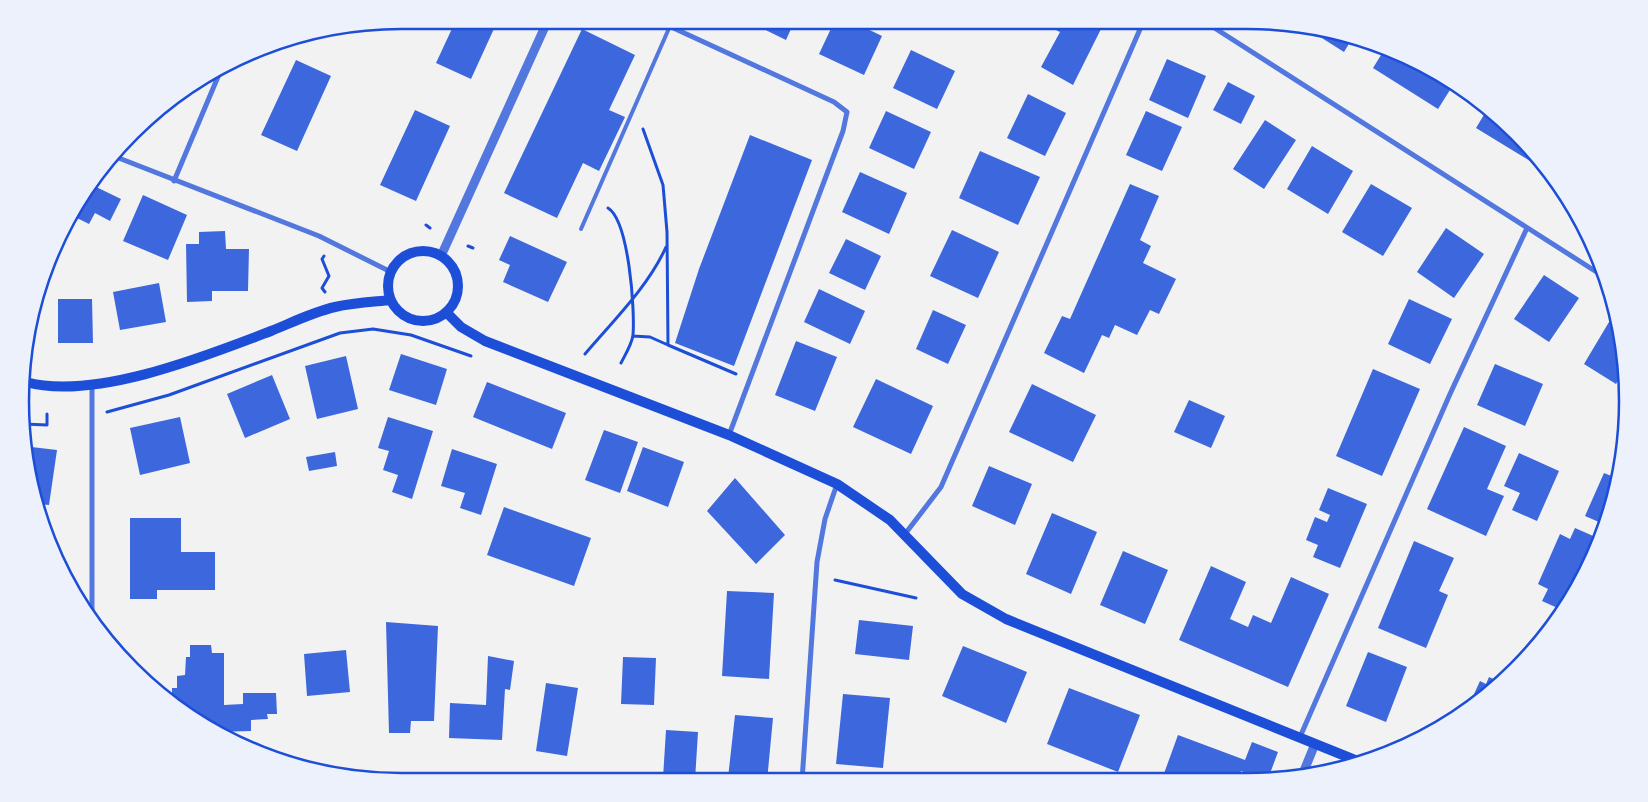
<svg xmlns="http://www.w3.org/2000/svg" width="1648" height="802" font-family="Literata,serif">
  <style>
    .building { fill: #3d67dc }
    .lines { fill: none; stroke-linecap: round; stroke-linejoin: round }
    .path { stroke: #1d4ed8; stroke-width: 3 }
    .service { stroke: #5277de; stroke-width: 4 }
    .minor { stroke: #5277de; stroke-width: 5 }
    .tertiary { stroke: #5277de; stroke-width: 9 }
    .secondary { stroke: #1d4ed8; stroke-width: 10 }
    .rim { fill: none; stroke: #1d4ed8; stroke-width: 2.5 }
  </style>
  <rect width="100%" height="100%" fill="#f2f2f2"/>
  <!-- building -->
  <path class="building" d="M456 20H498L471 79 436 63Z
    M745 20H795L786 40Z
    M835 20H849L882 36 864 75 819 54Z
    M1035 20H1109L1104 23 1073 85 1041 67 1060 32Z
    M1308 26 1322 27 1353 37 1344 52 1306 28Z
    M582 29 635 55 609 110 625 117 599 171 583 163 557 218 504 193Z
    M1386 47 1455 82 1438 109 1373 68Z
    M911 50 955 71 937 109 893 88Z
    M1167 59 1206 76 1188 118 1149 100Z
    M296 60 331 76 297 151 261 135Z
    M1228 82 1255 96 1241 124 1213 110Z
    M1028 94 1066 113 1045 156 1007 138Z
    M1488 108 1517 132 1550 173 1476 128Z
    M415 110 450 126 416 201 380 185Z
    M886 111 931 132 914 169 869 148Z
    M1146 111 1182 127 1162 171 1126 155Z
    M1265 120 1296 140 1264 189 1233 169Z
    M750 135 812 160 734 366 675 343 699 269Z
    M1312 146 1353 171 1328 214 1287 189Z
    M980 151 1040 177 1018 225 959 198Z
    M860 172 907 193 889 234 842 212Z
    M90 184 121 199 110 221 95 213 89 224 75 217 71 226 66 224 71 210Z
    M1130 184 1159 196 1140 240 1151 246 1143 263 1176 279 1159 314 1150 310 1137 335 1115 325 1109 338 1102 335 1084 373 1044 353 1062 316 1070 319Z
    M1371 184 1412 208 1383 256 1342 232Z
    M143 195 187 215 168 260 123 241Z
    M1446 228 1484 254 1454 298 1417 272Z
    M952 230 999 252 978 298 930 276Z
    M225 231 226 249H249L248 291H212V301L187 302 186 244H199V232Z
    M510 236 567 262 548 302 503 282 510 265 499 260Z
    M846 239 881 256 865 290 829 273Z
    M1544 275 1579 298 1549 342 1514 319Z
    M159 283 166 322 120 330 113 292Z
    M819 289 865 311 850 344 804 322Z
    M58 299H92L93 343H58Z
    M1409 299 1452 319 1430 364 1388 344Z
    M933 310 966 325 948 364 916 349Z
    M1609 322 1621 329 1625 370 1616 384 1584 364Z
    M796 341 837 357 815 411 775 395Z
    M401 354 447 369 436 405 389 390Z
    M346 356 358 409 317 419 305 366Z
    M1495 364 1543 384 1525 426 1477 405Z
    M1373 369 1420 389 1382 476 1336 456Z
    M272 375 290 419 245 438 227 394Z
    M876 379 933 406 911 454 853 427Z
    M487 382 566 413 552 449 473 417Z
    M1032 384 1096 415 1073 462 1009 432Z
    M1189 400 1225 416 1211 448 1174 432Z
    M180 417 190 463 140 475 130 428Z
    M388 417 433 431 412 499 392 492 398 475 383 470 389 451 378 448Z
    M1464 427 1506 446 1487 489 1504 496 1486 536 1427 509Z
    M604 430 638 442 620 493 585 480Z
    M23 446 57 450 49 505 39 504Z
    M643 447 684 462 668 507 627 491Z
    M452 449 497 464 481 515 460 508 465 493 441 486Z
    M335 452 337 466 309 471 306 457Z
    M1519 453 1559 471 1537 521 1512 510 1520 493 1504 486Z
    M989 466 1032 484 1015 525 972 506Z
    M1604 473 1619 479 1606 525 1585 516Z
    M735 478 785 535 756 564 707 511Z
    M1328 488 1367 504 1340 568 1313 557 1318 545 1306 540 1315 517 1327 522 1330 515 1319 510Z
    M504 507 591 538 574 586 487 555Z
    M1052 513 1097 532 1071 594 1026 574Z
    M130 518H181V552H215V590H157V599H130Z
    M1575 528 1600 539 1595 554 1562 610 1542 601 1548 589 1538 584 1560 534 1570 539Z
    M1414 541 1454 558 1439 591 1448 595 1426 648 1378 628Z
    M1123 551 1168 570 1145 624 1100 605Z
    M1211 566 1246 582 1230 619 1248 627 1253 615 1271 623 1291 577 1329 594 1288 687 1179 640Z
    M727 591 774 593 769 679 722 676Z
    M859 620 913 626 909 660 855 654Z
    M386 622 438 626 434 721H411L410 733H389Z
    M190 645H211L212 653H224V705L243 704V693H276L277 714H267L268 719 251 720V731L215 732 200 724V721L189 718 172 704V688H177V676L185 675 186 657H190Z
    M963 646 1027 672 1006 723 942 696Z
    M346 650 350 692 307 696 304 654Z
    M1368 652 1407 667 1386 722 1346 706Z
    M488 656 514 661 510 690 505 689 502 740 449 738 450 703 486 705Z
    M623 657 656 658 654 705 621 704Z
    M1489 677 1500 682 1479 703 1475 705 1470 703 1480 681 1486 684Z
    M546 683 578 688 567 756 536 751Z
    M1069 688 1140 715 1118 772 1047 744Z
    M843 694 890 698 883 768 836 764Z
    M735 715 773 718 767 781 728 778Z
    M666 730 698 732 695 780 663 778Z
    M1178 735 1245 760 1252 742 1278 752 1268 779H1262L1241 771 1238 779H1162Z"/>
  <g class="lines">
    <!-- path -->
    <path class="path" d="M643 129 663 185 667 232 668 345 736 374
      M608 208C629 221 635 310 633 335 632 344 625 355 621 363
      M426 225 430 228
      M468 246 473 248
      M324 256 322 259 329 276 322 288 325 292
      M633 336 650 337 668 345
      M585 354C613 321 648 287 666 247
      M107 412 169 395 340 333 373 329 411 335 471 356
      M24 424 47 425V414
      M835 580 916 598"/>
    <!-- service -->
    <path class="service" d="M581 229 670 26"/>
    <!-- minor -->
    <path class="minor" d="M656 20 834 102 847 112 843 131 729 435
      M1202 20 1606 278
      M111 155 319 236 391 272
      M174 181 220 72
      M92 385V616
      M905 534 941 487 1144 20
      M1300 737 1450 394 1527 228
      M802 781 817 562 825 519 837 484
      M396 782 475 777 505 782"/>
    <!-- tertiary -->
    <path class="tertiary" d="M441 256 548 20
      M1301 778 1315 744"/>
    <!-- secondary -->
    <path class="secondary" d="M388 286a35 35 0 1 1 70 0a35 35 0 1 1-70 0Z
      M446 312 461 327 485 341 729 435 837 484 890 520 962 594 1006 619 1360 762
      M26 382C94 401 206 356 271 331 291 323 313 312 335 307 353 303 372 302 391 300"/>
  </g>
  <!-- crop -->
  <path d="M0 0H1648V802H0ZM401 29H1247A372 372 0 0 1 1619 401V401A372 372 0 0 1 1247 773H401A372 372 0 0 1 29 401V401A372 372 0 0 1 401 29Z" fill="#edf1fc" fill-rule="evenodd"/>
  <path class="rim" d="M401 29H1247A372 372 0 0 1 1619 401V401A372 372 0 0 1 1247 773H401A372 372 0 0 1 29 401V401A372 372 0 0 1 401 29Z"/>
</svg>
